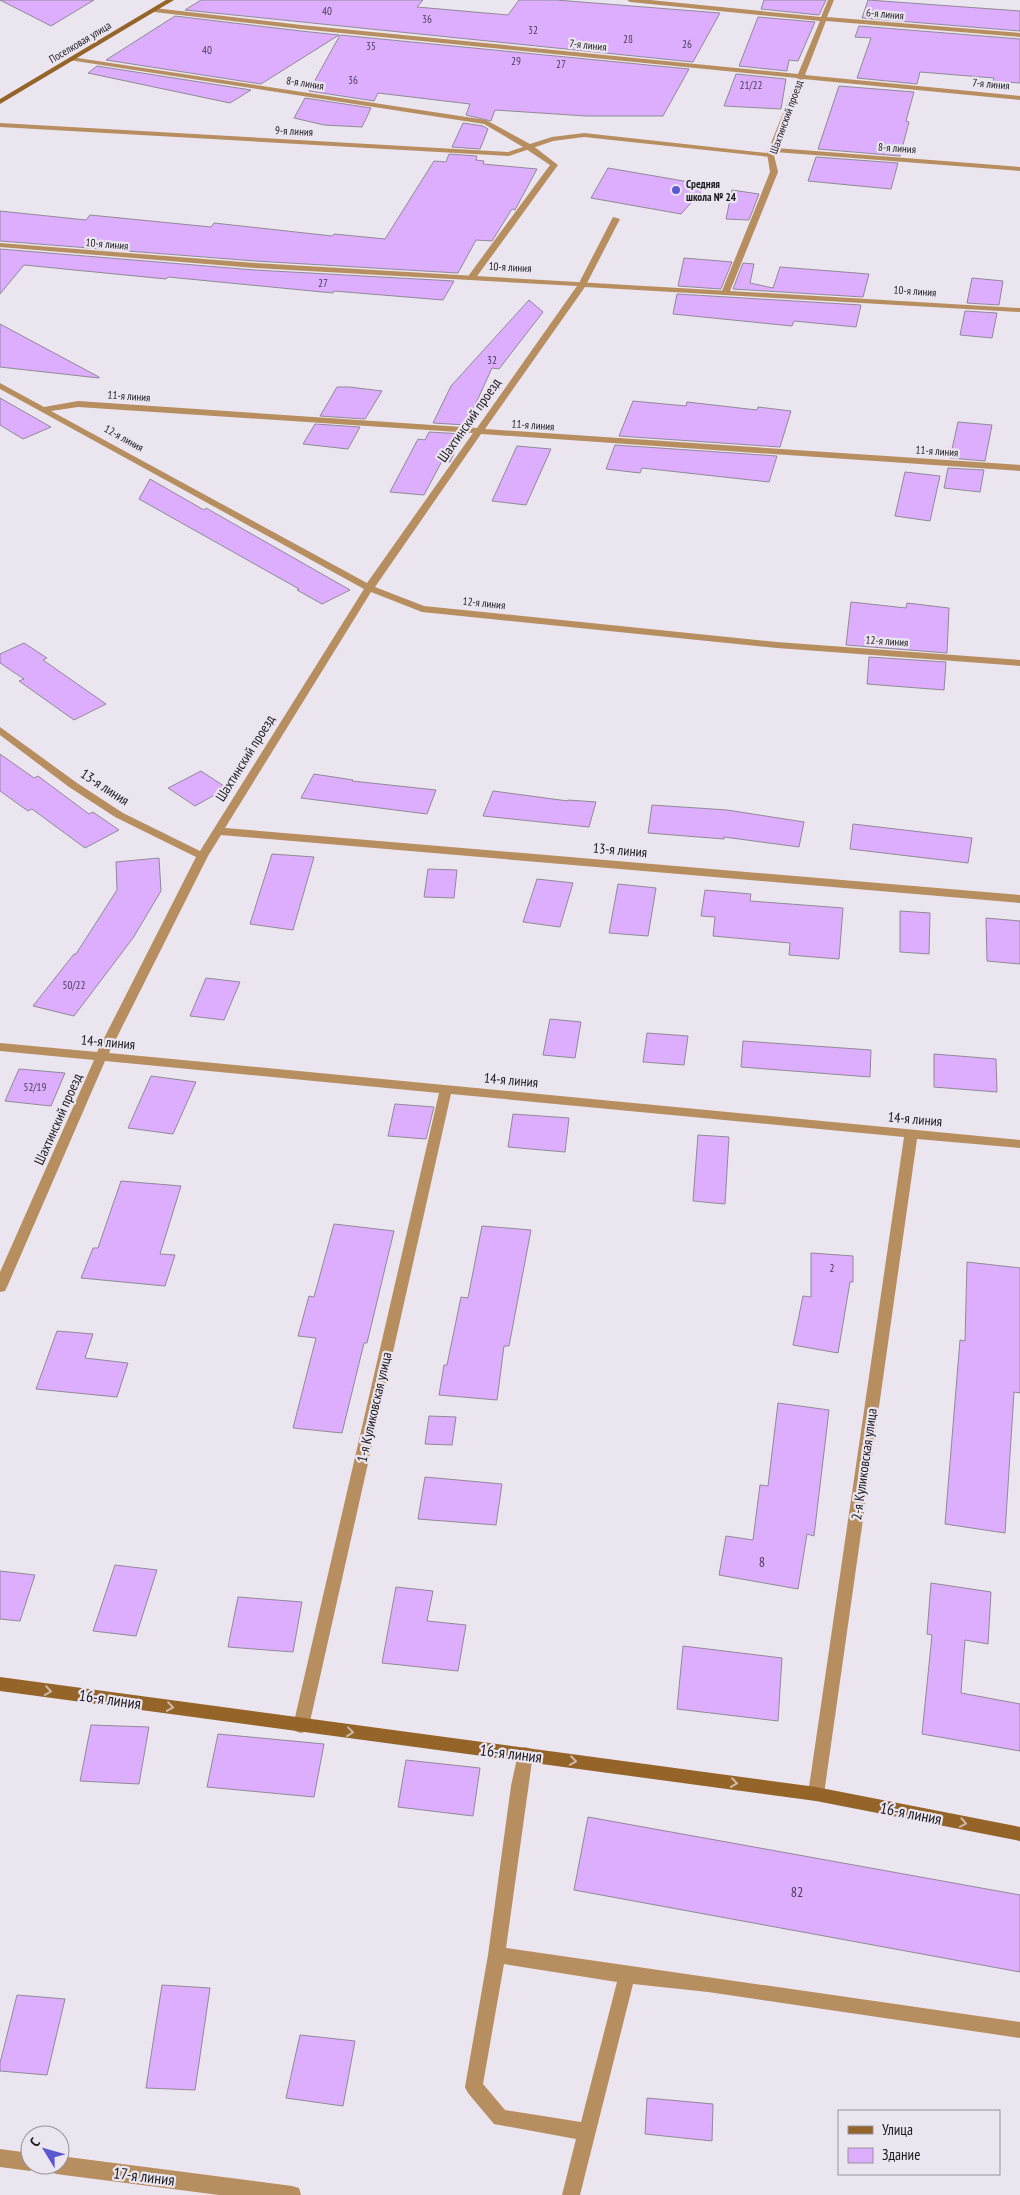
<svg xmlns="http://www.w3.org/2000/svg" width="1020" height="2195" font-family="'PT Sans Narrow',sans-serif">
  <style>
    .building { fill: #dcaefd; stroke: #908a95 }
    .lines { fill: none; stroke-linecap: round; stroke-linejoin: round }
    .lane { fill: #b78e5f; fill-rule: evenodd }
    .street { fill: #b78e5f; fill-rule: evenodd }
    .secondary { fill: #946428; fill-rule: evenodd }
    .oneway { stroke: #cdb8aa }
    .poi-dot { fill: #5a59d1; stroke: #ebe5f0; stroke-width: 2 }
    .labels { text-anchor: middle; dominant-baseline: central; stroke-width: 4.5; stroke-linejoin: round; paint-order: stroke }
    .number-label { font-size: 11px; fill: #4b3e55 }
    .far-street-label { font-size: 11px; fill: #1b191d; stroke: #ebe5f0 }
    .far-poi-label { font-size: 11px; font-weight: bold; fill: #1b191d; stroke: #ebe5f0; text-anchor: start }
    .street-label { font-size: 14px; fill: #1b191d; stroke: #ebe5f0 }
    .near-number-label { font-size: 14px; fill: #4b3e55 }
    .near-street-label { font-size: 16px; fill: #1b191d; stroke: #ebe5f0 }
  </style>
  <rect width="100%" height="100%" fill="#ebe5f0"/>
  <!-- building -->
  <path class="building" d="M0 0H94L51 26Z
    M201 0H423L417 7 508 15 519 0H556L720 13 693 62 185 10Z
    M764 0H826L819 15 761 9Z
    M868 0 1020 11V31L862 18Z
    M175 16 301 31 339 35 261 84 106 60Z
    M758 17 815 22 798 61 789 60 787 71 739 66Z
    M859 26 1020 39V83L993 81 994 78 920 72 917 84 857 78 871 38 855 37Z
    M340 35 689 69 663 116H586L495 110 491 121 466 115 470 104 378 93 374 101 309 91Z
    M97 66 251 90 230 103 88 73Z
    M736 74 786 79 781 109 724 106Z
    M839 86 914 92 906 121 909 122 900 156 818 149Z
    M305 98 371 108 362 127 324 125 294 118Z
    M463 123 483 126 488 129 480 149 452 147Z
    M449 154 477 156 476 160 484 161 483 164 537 169 515 210 512 209 492 241 476 240 458 273 255 261 0 241V211L86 220 90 215 211 227 214 223 332 236 334 234 385 239 434 161 446 162Z
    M816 157 898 163 891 189 808 181Z
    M608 168 707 185 681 214 591 198Z
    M732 190 759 194 749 220 726 219Z
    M0 249 255 270 454 281 443 300 334 291 333 293 168 277 166 279 24 265 0 294Z
    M684 258 732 262 721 289 678 286Z
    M743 263 754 264 750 283 773 288 780 267 869 274 863 297 733 289Z
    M972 278 1003 281 999 305 967 303Z
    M677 294 861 305 856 327 794 321 792 326 673 314Z
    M529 300 543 312 499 369 492 368 466 425 433 423 451 386Z
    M965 311 997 313 992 338 960 335Z
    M0 324 99 377V378L0 367Z
    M337 387H349L382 391 365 419 320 416Z
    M0 398 51 427 23 439 0 425Z
    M633 401 686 406 687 402 757 410 758 407 791 411 780 447 619 436Z
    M958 422 992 425 985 461 950 458Z
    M315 424 360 427 348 449 303 444Z
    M429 432 463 434 450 462 442 461 424 495 390 492 418 439 425 440Z
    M615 445 777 456 769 482 642 468 640 473 606 469Z
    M517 446 551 449 526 505 492 501Z
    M948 468 984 470 980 492 944 488Z
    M905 472 940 476 930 521 895 516Z
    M150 479 204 510 206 508 350 590 322 604 297 590 299 589 139 499Z
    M851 602 906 608 907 603 949 608 947 653 846 645Z
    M24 643 47 658 43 660 106 704 74 720 19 681 24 679 0 663V654Z
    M869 657 946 662 944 690 867 684Z
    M0 754 34 778 38 776 89 814 93 812 119 830 85 848 32 809 28 811 0 791Z
    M201 771 227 788 195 806 168 788Z
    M314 774 353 780 352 781 436 790 427 814 301 798Z
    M493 791 568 801V800L596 802 589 827 483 816Z
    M652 805 727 810 804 822 799 847 724 837V839L648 833Z
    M853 824 972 838 968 863 850 849Z
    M272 854 314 857 293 930 250 924Z
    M159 858 161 891 133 938 74 1016 33 1006 74 954H76L117 890 116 862Z
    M428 869 457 870 454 898 424 897Z
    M537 879 573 883 560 927 523 922Z
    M618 884 656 888 648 936 609 933Z
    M705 890 751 894 750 901 843 908 839 959 789 955 790 943 713 936 715 917 701 916Z
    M900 911 930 913 929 954 900 952Z
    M986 918 1020 921V964L987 961Z
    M206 978 240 982 224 1020 190 1016Z
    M550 1019 581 1022 575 1058 543 1055Z
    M647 1033 688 1036 684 1065 643 1062Z
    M743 1041 871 1050 870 1077 741 1067Z
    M934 1054 996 1059 997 1092 934 1087Z
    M19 1069 65 1073 51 1106 5 1101Z
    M151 1076 196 1082 173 1134 128 1128Z
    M395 1104 434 1107 426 1139 388 1136Z
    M513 1114 569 1118 565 1152 508 1147Z
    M698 1135 729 1137 725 1204 693 1201Z
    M121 1181 181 1186 160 1254 175 1255 165 1286 81 1278 93 1248H98Z
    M334 1224 394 1231 367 1343H364L342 1433 293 1428 316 1338 298 1336 309 1296 314 1297Z
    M482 1226 531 1230 509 1346H504L497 1400 439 1395 444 1365H447L461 1297 468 1298Z
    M811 1253 853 1256V1282H850L838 1353 793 1345 803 1296 811 1297Z
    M967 1262 1020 1268V1393L1014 1392 1005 1533 945 1524 960 1340 965 1341Z
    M57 1331 93 1334 85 1358 128 1363 117 1397 36 1389Z
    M778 1403 829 1410 814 1536 807 1534 798 1589 719 1575 726 1536 753 1540 760 1485 768 1486Z
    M429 1416 456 1417 452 1445 425 1444Z
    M425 1477 502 1484 496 1525 418 1519Z
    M115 1565 157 1570 136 1636 93 1631Z
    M0 1571 35 1575 20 1621 0 1619Z
    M931 1583 991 1592 988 1644 965 1640 961 1693 1020 1704V1751L922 1734 932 1635 927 1634Z
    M396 1587 433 1591 427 1621 466 1625 458 1671 382 1663Z
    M238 1597 302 1602 293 1652 228 1647Z
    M683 1646 782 1658 778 1721 677 1709Z
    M91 1725 149 1727 139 1784 80 1781Z
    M218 1734 324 1744 314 1797 207 1787Z
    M406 1760 480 1768 473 1816 398 1807Z
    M588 1817 1020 1895V1972L574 1890Z
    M162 1985 210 1988 195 2090 146 2088Z
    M17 1995 65 1999 47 2075 0 2071V2063Z
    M300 2035 355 2041 343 2106 286 2098Z
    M647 2098 713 2104 712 2141 645 2134Z"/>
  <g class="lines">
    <!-- lane -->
    <path class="lane" d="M526 145H532L558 165 475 279H469V275L550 165 526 149Z
      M767 153 774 155 778 172 730 291 723 293 722 291 770 172Z
      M613 217 620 219 587 283 580 285 579 283Z
      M525 1747 531 1749 533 1754 506 1948 1020 2022V2038L708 1992 633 1984 580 2195H562L576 2139 494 2124 468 2093 465 2087 488 1955 511 1786 519 1749ZM504 1964 617 1982 581 2122 505 2110 483 2084Z"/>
    <!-- street -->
    <path class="street" d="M627 0H650L821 17 828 0H834L827 17 1020 33V37L826 21 805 75 1020 96V100L803 79 776 148 1020 167V171L775 152 770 157 584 137 553 141 509 156 0 127V123L508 152 523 147 484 124 69 60V58L71 57 486 120 530 144 552 137 584 133 767 153 797 78 301 29 154 12 151 10 154 8 301 25 798 74 820 21 630 2Z
      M0 243 255 263 1020 308V312L585 287 485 429 1020 465V471L481 434 375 587 424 606 777 642 1020 660V666L777 648 422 612 371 592 225 828 1020 895V903L221 835 208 856 109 1053 1020 1140V1148L917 1139 824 1794 822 1799 816 1801 810 1799 808 1794 904 1137 451 1094 309 1726 307 1731 301 1733 295 1731 293 1726 439 1093 105 1061 7 1287 5 1291 0 1292V1272L94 1060 0 1051V1043L97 1052 196 857 115 817 69 787 0 735V727L77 783 123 813 200 851 364 589 0 389V383L44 407 78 401 477 428 577 286 255 268 0 247ZM78 407 473 433 367 583 51 411Z
      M0 2149 30 2153V2165H38L36 2168 30 2171 0 2167Z
      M60 2156 292 2186 299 2188 301 2195H219L56 2174 50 2171 47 2165H60Z"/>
    <!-- secondary -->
    <path class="secondary" d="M166 0H174L0 104V99Z
      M0 1677 816 1787 1020 1827V1841L816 1801 0 1691Z"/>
  </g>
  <!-- one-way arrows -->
  <defs><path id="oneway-chevron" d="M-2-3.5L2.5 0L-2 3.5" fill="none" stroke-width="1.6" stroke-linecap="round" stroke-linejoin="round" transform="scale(1.25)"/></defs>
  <g class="oneway">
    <use href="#oneway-chevron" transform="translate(48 1691) rotate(8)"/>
    <use href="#oneway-chevron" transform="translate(170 1707) rotate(8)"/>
    <use href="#oneway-chevron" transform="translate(350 1732) rotate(7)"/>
    <use href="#oneway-chevron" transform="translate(573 1761) rotate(8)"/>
    <use href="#oneway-chevron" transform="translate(734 1783) rotate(8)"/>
    <use href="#oneway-chevron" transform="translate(963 1823) rotate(11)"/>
  </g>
  <!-- markers -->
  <circle class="poi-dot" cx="676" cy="190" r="5"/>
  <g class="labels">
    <!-- number labels -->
    <g class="number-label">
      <text x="327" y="11">40</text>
      <text x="427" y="19">36</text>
      <text x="533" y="30">32</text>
      <text x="628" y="39">28</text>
      <text x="687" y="44">26</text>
      <text x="371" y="46">35</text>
      <text x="207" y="50">40</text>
      <text x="516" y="61">29</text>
      <text x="561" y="64">27</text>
      <text x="353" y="80">36</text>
      <text x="751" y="85">21/22</text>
      <text x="323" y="283">27</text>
      <text x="492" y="360">32</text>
      <text x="74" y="985">50/22</text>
      <text x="35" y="1087">52/19</text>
      <text x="832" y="1268">2</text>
    </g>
    <!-- far-street labels -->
    <g class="far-street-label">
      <text transform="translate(885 14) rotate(5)">6-я линия</text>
      <text transform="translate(80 42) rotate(-31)">Поселковая улица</text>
      <text transform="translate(588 45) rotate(6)">7-я линия</text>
      <text transform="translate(305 83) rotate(9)">8-я линия</text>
      <text transform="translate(991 84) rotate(5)">7-я линия</text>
      <text transform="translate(786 117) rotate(-70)">Шахтинский проезд</text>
      <text transform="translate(294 131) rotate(3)">9-я линия</text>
      <text transform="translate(897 148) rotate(4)">8-я линия</text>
      <text transform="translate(107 244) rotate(5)">10-я линия</text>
      <text transform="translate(510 267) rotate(3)">10-я линия</text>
      <text transform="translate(915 291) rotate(4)">10-я линия</text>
      <text transform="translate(129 396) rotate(4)">11-я линия</text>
      <text transform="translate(533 425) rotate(4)">11-я линия</text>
      <text transform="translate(124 438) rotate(29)">12-я линия</text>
      <text transform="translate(937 451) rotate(4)">11-я линия</text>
      <text transform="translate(484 603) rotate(6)">12-я линия</text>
      <text transform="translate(887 641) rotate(4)">12-я линия</text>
    </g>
    <!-- far-poi labels -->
    <g class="far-poi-label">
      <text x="686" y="184">Средняя<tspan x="686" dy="13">школа № 24</tspan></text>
    </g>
    <!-- street labels -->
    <g class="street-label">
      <text transform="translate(469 420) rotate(-55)">Шахтинский проезд</text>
      <text transform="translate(245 758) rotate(-58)">Шахтинский проезд</text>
      <text transform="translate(105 787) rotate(33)">13-я линия</text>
      <text transform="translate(620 850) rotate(5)">13-я линия</text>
      <text transform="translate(108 1042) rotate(5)">14-я линия</text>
      <text transform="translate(511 1080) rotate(5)">14-я линия</text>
      <text transform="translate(58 1119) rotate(-66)">Шахтинский проезд</text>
      <text transform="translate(915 1119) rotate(5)">14-я линия</text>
      <text transform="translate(374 1407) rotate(-77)">1-я Куликовская улица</text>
      <text transform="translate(864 1464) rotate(-82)">2-я Куликовская улица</text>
    </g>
    <!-- near-number labels -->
    <g class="near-number-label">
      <text x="762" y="1562">8</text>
      <text x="797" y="1892">82</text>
    </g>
    <!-- near-street labels -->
    <g class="near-street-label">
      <text transform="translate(110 1699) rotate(8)">16-я линия</text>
      <text transform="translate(511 1753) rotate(7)">16-я линия</text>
      <text transform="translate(911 1813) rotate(11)">16-я линия</text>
      <text transform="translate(144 2176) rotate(7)">17-я линия</text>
    </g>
  </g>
  <!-- legend -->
  <rect x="838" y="2110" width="162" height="65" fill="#ebe5f0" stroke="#98939c"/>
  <rect x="848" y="2126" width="25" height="8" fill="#946428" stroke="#98939c"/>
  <text x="882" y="2135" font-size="15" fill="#1b191d">Улица</text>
  <rect x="848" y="2148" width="25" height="15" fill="#dcaefd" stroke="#98939c"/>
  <text x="882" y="2160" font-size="15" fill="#1b191d">Здание</text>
  <!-- north arrow -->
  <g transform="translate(45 2150) rotate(307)"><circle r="24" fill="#ebe5f0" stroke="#98939c"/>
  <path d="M0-4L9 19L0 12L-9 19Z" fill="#5a59d1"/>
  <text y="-8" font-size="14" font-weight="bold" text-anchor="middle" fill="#1b191d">С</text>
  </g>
</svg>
